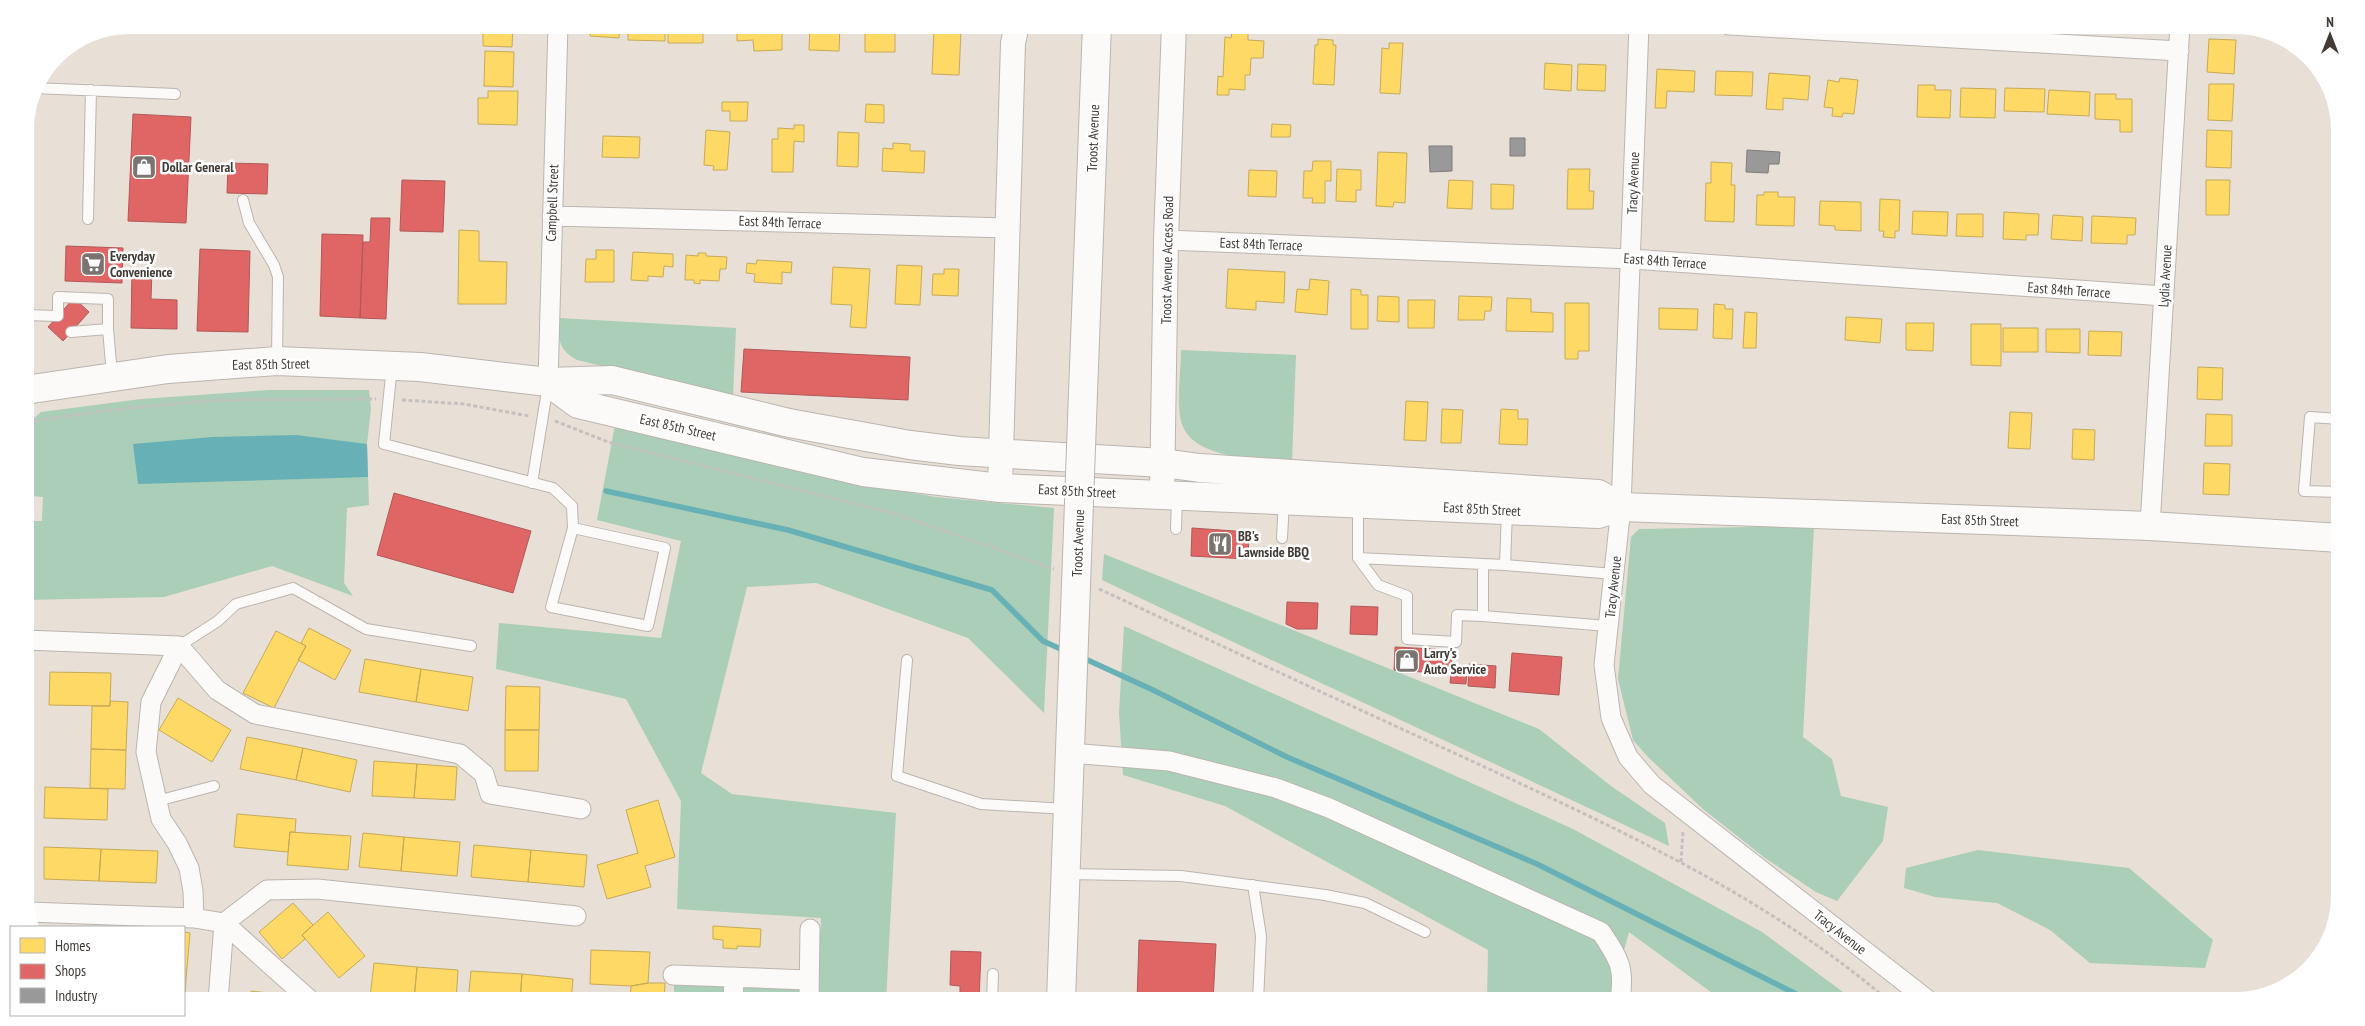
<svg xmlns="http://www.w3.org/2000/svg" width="2365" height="1026" font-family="'PT Sans Narrow',sans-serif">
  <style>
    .green { fill: #aaceb7 }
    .water { fill: #67b1b6 }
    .homes { fill: #ffd966; stroke: #c6aa58 }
    .shops { fill: #e06666; stroke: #b05958 }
    .industry { fill: #999; stroke: #7f7d7b }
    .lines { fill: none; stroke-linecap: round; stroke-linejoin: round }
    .stream { stroke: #67b1b6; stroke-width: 5.5 }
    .service-casing { stroke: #bbb5af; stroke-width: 12 }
    .minor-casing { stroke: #bbb5af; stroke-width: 21 }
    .tertiary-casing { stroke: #bbb5af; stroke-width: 26 }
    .secondary-casing { stroke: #bbb5af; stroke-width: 30 }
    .path { stroke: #c5c0be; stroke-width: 3; stroke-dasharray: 4 2.5; stroke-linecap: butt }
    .service { stroke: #fcfaf9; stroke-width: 10 }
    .minor { stroke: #fcfaf9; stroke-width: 19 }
    .tertiary { stroke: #fcfaf9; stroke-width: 24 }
    .secondary { stroke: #fcfaf9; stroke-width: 28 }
    .secondary-bridge-casing { stroke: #bbb5af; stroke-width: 30; stroke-linecap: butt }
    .secondary-bridge { stroke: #fcfaf9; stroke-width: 28 }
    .labels { text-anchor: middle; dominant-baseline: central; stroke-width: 5; stroke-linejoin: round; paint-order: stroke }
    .street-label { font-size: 14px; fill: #413b36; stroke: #fff }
    .poi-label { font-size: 14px; font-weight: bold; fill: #413b36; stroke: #fff; text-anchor: start }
  </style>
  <rect width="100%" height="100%" fill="#e8dfd7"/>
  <!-- green -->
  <path class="green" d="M559 318 736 328 733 397 577 360C557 348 559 340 559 318Z
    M1181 350 1296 355 1292 462C1257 458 1186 461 1180 416 1177 395 1181 371 1181 350Z
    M269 390H369L371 408 367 444 369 505 347 508 344 583 353 596 272 566 164 597 26 600 25 525 30 521H42L43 497 31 496 25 492 28 428 33 419 41 412 141 399Z
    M616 420 850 482 936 497 1054 508 1044 713 968 638 816 583 747 587 701 773 732 794 896 813 886 1001H674V985L817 988 821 918 677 909 681 801 626 699 496 669 499 623 661 638 681 541 597 520Z
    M1814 526 1803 737 1832 759 1841 796 1888 807 1883 841 1837 901 1816 892 1765 858 1703 809 1647 756 1633 740 1618 679 1631 537 1639 529Z
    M1104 554 1539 729 1611 786 1665 823 1669 846C1480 756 1290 670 1102 580Z
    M1124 626 1573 829 1762 932 1855 1001H1723L1629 932 1610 1001H1487L1488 950 1225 806 1123 775 1119 713Z
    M1978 850 2129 868 2213 940 2205 968 2090 963 2050 930 1997 903 1935 897 1904 888 1906 868Z"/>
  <!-- water -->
  <path class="water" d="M296 435 367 444 368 477 138 484 133 444 212 437Z"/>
  <!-- homes -->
  <path class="homes" d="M483 25H513L512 47 483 46Z
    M591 25H620L619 38 590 36Z
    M628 25H665V41L628 40Z
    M668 25H703V43H668Z
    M737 25H782V50L754 51 753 40 737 41Z
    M810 25H840L839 51 809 50Z
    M865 25H895V52H865Z
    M934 30 961 31 959 75 932 74Z
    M1232 32 1248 33V40L1264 41 1263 58H1251L1250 75H1245V90L1229 89V95H1217L1218 76 1223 77 1225 37 1231 38Z
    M1318 39 1333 40V45H1336L1334 85 1313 84 1315 45H1318Z
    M2209 39 2236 40 2234 74 2207 72Z
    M1389 43H1403L1400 94 1380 93 1382 48 1389 49Z
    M485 51 514 52 513 87 484 86Z
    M1545 63 1572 65 1571 91 1544 89Z
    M1578 64 1606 65 1605 91 1577 90Z
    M1657 69 1695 71 1694 92 1667 91 1666 108H1655Z
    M1716 71 1753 72 1752 96 1715 95Z
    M1769 73 1810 76 1808 100 1783 98V110L1766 109Z
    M1840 78 1858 80 1854 114 1843 113 1842 117 1832 116 1833 108 1824 107 1828 80 1839 82Z
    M2209 84H2234L2232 121 2208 120Z
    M1918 85H1935V90H1951L1950 118 1917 117Z
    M1961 88 1996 89 1995 118 1960 117Z
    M2005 88 2045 89 2044 112 2004 111Z
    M2049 90 2090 92 2089 116 2047 114Z
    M488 91H518L517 125 478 124V98H488Z
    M2095 94H2116V99H2132V132H2120V120L2095 119Z
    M722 102H748L747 121H730V111H722Z
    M866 104 884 105V123L865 122Z
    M1272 124 1291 125 1290 137H1271Z
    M794 125H804V142L794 141 793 172H772V139H778V128L794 129Z
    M706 130 730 132 727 170H713L714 166 704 165Z
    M2207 130 2232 131 2231 168 2206 167Z
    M838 132 859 133 858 167 837 166Z
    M603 136 640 137 639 158 602 157Z
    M893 143 910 144V151H925L924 173 882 171 883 148 893 149Z
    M1378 152 1407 153 1405 203 1394 202 1393 207 1376 206Z
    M1313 161H1331V181H1325V203H1312L1313 198H1303L1304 171H1312Z
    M1711 162 1732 163 1731 185H1735L1734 222 1705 221 1706 183H1711Z
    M1337 169 1361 170V190H1356V202L1336 201Z
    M1568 169H1590L1589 191H1594L1593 209H1567Z
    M1249 170 1277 171 1276 197 1248 196Z
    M1449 180 1473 181 1472 209 1447 208Z
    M2206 180H2230L2229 215H2206Z
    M1491 184 1514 185 1513 209H1491Z
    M1764 192H1778V197H1795L1794 226 1756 225 1757 195H1764Z
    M1880 199 1900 200 1899 231H1895V238L1883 237 1884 231H1879Z
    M1820 201 1861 202V231L1835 230V226L1819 225Z
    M1913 211 1948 212 1947 236 1912 234Z
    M2004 212 2039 214 2038 235H2026V240L2003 239Z
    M1957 214H1983V237L1956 236Z
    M2053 215 2083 217 2082 241 2051 239Z
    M2092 216 2136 218 2135 235H2127V244L2091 243Z
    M459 230 479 231V261L507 262 506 304H458Z
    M596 250H614V282H585L586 259H596Z
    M633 252 673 254V267L664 266 663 277 648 276V281L631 280Z
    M698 253H706V256L727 257 726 269H720L719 281 700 280V284L694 283V280H685L686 255 698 256Z
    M757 260 792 262 791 273 782 272V284L754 282 755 274 746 273 747 263 756 264Z
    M897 265 922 266 920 305 895 304Z
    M833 267 870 269 866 328 850 327 852 305 831 304Z
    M944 269H959L958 296 932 295 933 274H944Z
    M1228 269 1285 272 1284 303 1256 301V310L1226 308Z
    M1310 279 1329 281 1327 315 1295 312 1297 289 1309 290Z
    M1351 289 1361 290V295H1368V329H1351Z
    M1378 296 1399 297V322L1377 321Z
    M1459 296 1492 297 1491 311H1485L1484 320H1458Z
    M1507 298 1531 299V312L1553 313V332L1506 331Z
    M1408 300H1435L1434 328H1408Z
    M1565 303H1589V351H1578V359H1565Z
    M1714 304 1725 305V309H1733L1732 339 1713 338Z
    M1659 308 1698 309 1697 330 1659 329Z
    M1745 312 1757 313 1756 348H1743Z
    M1846 317 1882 319 1880 343 1845 340Z
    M1906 323H1934L1933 351 1906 350Z
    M1971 324H2001V366L1971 365Z
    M2003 328H2038V352H2003Z
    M2046 329H2080V353L2046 352Z
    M2089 331 2122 332 2121 356 2088 355Z
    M2198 367 2223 368 2222 400 2197 399Z
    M1406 401 1428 402 1426 441 1404 440Z
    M1442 409 1463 410 1461 443H1441Z
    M1501 409 1518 410V419H1528L1527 445 1499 444Z
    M2010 412 2032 413 2030 449 2008 448Z
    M2206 414 2232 415V446H2205Z
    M2073 429 2095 430 2094 460 2072 459Z
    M2204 463 2230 464 2229 495 2203 494Z
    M309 628 351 650 335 680 298 660 306 646 301 643Z
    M276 631 306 646 274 708 243 693Z
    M365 659 421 669 416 702 359 692Z
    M421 669 473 677 468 711 416 702Z
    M50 672 111 673 110 706 49 705Z
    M506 686 540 687 539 730H505Z
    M178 698 231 730 212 762 159 730Z
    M110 701 128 702 126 750 91 749 92 706H110Z
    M505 730H539L538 771H505Z
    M247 737 303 748 296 780 240 769Z
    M303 748 357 760 350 792 296 780Z
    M91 749 126 750 125 789 90 788Z
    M374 761 417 764 414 798 372 796Z
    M417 764 457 767 455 800 414 798Z
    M45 787 108 789 107 820 44 818Z
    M658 800 675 857 645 866 651 887 607 899 597 865 638 853 626 810Z
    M237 814 296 819 295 832H290L288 852 234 847Z
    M290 832 351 836 348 870 287 865Z
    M363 833 404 837 401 871 359 867Z
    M404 837 460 842 457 876 401 871Z
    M474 845 531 850 528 882 471 877Z
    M44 847 101 849 99 881 44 879Z
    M101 849 158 851 156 883 99 881Z
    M531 850 587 855 584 887 528 882Z
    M293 903 313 925 302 935 305 939 282 959 259 932Z
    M328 912 365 956 339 978 302 935Z
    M713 926 761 929 760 947 737 946V949L723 948V940L713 939Z
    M184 932 190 933 186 979H184Z
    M591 950 650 952 648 983 631 986 590 984Z
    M374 963 417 967 414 1000 370 997Z
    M417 967 458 970 456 1001 414 1000Z
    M471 971 522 974 520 1001H468Z
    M522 974 573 979 571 1001H520Z
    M184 979H186L185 1001H184Z
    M648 983H665L664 1001H630L631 986Z
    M251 991 286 995V1001H250Z"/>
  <!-- shops -->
  <path class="shops" d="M133 114 191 117 186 223 128 221Z
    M228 163 268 164 267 194 227 193Z
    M402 180 445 181 443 232 400 231Z
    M371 218H390L386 319 360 318 363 242H370Z
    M322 234 363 235 360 318 320 316Z
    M66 246 123 248 122 283 65 281Z
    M200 249 250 251 248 332 197 331Z
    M132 269 152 270 151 299 177 300V329L131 328Z
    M74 298 89 312 63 341 48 327Z
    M744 349 910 357 908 400 741 392Z
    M394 493 531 531 513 593 377 555Z
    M1192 528 1249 532 1248 559 1191 556Z
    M1287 602 1318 603 1317 629H1297L1286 624Z
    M1351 606 1378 607 1377 635 1350 634Z
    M1395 647 1452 650 1451 666 1467 667 1466 684 1450 683 1451 674 1394 670Z
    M1512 653 1562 657 1559 695 1509 691Z
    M1469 664 1496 666 1495 688 1468 686Z
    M1139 940 1216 944 1213 1001H1137Z
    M951 951 981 952 979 1001H960V986L950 985Z"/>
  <!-- industry -->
  <path class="industry" d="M1510 138H1525V156H1510Z
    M1429 146H1452V171L1430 172Z
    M1747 150 1780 152 1779 164H1769L1768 173 1746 172Z"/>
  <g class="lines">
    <!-- stream -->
    <path class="stream" d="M606 491 788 530 992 590 1043 641 1065 651
      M1081 657 1153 690 1287 757 1537 864 1810 1001"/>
    <defs>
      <path id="service" d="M34 88 175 94
        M243 200 249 223 274 265 278 277 277 360
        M88 219 91 90
        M25 315 58 316V297L108 299V329
        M71 332 108 329 112 375
        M392 366 384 444 553 488 572 506 573 528 551 607 648 626 665 548 573 528
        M2340 419 2310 417 2304 491 2340 492
        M532 483 548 385
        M1358 504V558L1378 585 1407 596V639L1456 642 1457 615 1483 616V564L1505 565 1507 511
        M1176 529 1177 497
        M1282 538 1284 501
        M1358 558 1483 564
        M1505 565 1614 574
        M1483 616 1608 626
        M179 646 218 621 236 604 293 588 366 629 471 646
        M907 660 897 776 981 804 1067 809
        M157 801 214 786
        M1067 874 1181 876 1325 895 1365 903 1425 932
        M1253 885 1261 936 1258 1001
        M992 1001 993 974"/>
      <path id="minor" d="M1639 25 1621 507 1604 665 1611 718 1628 757 1652 785 1929 1001
        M1729 25 2179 51
        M552 216 1008 228
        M1166 240 1631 259 2164 296
        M548 382 558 25
        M2150 526 2180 25
        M25 640 179 646 217 690 255 714 460 754 484 774 490 794 581 809
        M179 646 151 702 146 752 161 819 177 843 189 868 193 891 194 918
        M1070 753 1169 761 1276 788 1329 808 1601 932C1619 959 1625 967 1620 1001
        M28 912 194 918 224 923 311 1001
        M673 975 809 980
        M218 1001 224 923 267 890 317 889 576 916
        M733 1001 734 977
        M809 1001 810 929"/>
      <path id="tertiary" d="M1000 488 1013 43 1017 25
        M1162 495 1166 240 1174 25"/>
      <path id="secondary" d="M548 382 578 404 863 472 1000 488 1598 514 1621 507 2150 526 2340 538
        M25 390 168 369 277 361 420 367 548 382 612 380 789 423 910 445 959 451 1163 463 1200 468 1598 494 1621 507
        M1083 393 1097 25
        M1061 1001 1071 722"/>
    </defs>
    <!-- service casing -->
    <use href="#service" class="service-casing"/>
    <!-- minor casing -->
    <use href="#minor" class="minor-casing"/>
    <!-- tertiary casing -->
    <use href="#tertiary" class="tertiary-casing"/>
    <!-- secondary casing -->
    <use href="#secondary" class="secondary-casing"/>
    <!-- path -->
    <path class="path" d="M402 400 464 404 529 416
      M555 421 608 442 896 514 1054 569
      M25 422 111 410 218 400 376 399
      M1099 589C1224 647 1349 705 1474 762 1620 830 1766 896 1889 1001
      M1681 862 1683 830"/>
    <!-- service -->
    <use href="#service" class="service"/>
    <!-- minor -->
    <use href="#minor" class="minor"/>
    <!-- tertiary -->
    <use href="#tertiary" class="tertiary"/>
    <!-- secondary -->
    <use href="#secondary" class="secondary"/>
    <defs>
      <path id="secondary-bridge" d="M1071 722 1083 393"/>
    </defs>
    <!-- secondary-bridge casing -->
    <use href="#secondary-bridge" class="secondary-bridge-casing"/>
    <!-- secondary-bridge -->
    <use href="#secondary-bridge" class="secondary-bridge"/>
  </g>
  <!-- icons -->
  <defs>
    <symbol id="shop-square" viewBox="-11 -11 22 22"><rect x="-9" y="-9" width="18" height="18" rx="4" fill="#7b746e" stroke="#fff"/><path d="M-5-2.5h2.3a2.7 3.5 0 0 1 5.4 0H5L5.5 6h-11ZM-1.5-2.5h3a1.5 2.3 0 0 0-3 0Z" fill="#fff"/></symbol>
    <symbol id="supermarket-square" viewBox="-11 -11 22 22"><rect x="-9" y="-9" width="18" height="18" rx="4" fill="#7b746e" stroke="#fff"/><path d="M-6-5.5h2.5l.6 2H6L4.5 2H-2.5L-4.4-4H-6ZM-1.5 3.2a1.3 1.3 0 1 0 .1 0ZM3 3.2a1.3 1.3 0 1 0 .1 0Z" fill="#fff"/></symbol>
    <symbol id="restaurant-square" viewBox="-11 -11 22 22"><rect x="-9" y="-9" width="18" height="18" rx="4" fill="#7b746e" stroke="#fff"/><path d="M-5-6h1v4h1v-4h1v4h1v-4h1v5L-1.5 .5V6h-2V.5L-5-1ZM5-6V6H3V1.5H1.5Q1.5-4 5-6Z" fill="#fff"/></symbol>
  </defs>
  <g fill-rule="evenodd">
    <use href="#shop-square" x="130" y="153" width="28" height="28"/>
    <use href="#supermarket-square" x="79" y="250" width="28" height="28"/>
    <use href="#restaurant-square" x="1206" y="530" width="28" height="28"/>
    <use href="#shop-square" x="1393" y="647" width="28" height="28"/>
  </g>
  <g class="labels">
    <!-- street labels -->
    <g class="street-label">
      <text transform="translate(1093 138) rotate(-88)">Troost Avenue</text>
      <text transform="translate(1633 183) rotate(-88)">Tracy Avenue</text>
      <text transform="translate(552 203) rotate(-88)">Campbell Street</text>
      <text transform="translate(780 222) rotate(2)">East 84th Terrace</text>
      <text transform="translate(1261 244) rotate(2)">East 84th Terrace</text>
      <text transform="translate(1167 260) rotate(-89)">Troost Avenue Access Road</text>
      <text transform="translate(1665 261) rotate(4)">East 84th Terrace</text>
      <text transform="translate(2165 276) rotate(-87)">Lydia Avenue</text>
      <text transform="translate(2069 290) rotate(4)">East 84th Terrace</text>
      <text transform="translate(271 364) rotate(-1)">East 85th Street</text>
      <text transform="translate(678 427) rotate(13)">East 85th Street</text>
      <text transform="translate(1077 491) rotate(3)">East 85th Street</text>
      <text transform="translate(1482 509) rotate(3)">East 85th Street</text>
      <text transform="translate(1980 520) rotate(2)">East 85th Street</text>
      <text transform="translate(1078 543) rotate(-88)">Troost Avenue</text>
      <text transform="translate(1613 587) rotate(-84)">Tracy Avenue</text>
      <text transform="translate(1840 932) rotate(38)">Tracy Avenue</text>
    </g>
    <!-- poi labels -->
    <g class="poi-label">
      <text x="162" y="167">Dollar General</text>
      <text x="110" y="256">Everyday<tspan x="110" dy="16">Convenience</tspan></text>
      <text x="1238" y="536">BB's<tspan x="1238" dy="16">Lawnside BBQ</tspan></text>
      <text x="1424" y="653">Larry's<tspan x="1424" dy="16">Auto Service</tspan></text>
    </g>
  </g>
  <!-- crop -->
  <path d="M0 0H2365V1026H0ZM130 34H2235A96 96 0 0 1 2331 130V896A96 96 0 0 1 2235 992H130A96 96 0 0 1 34 896V130A96 96 0 0 1 130 34Z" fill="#fff" fill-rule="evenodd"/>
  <!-- legend -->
  <rect x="10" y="926" width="175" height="90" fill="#ffffff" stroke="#b3b1af"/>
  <rect x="20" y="938" width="25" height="15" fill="#ffd966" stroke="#b3b1af"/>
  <text x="55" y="951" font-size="15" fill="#413b36">Homes</text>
  <rect x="20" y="964" width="25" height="15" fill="#e06666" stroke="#b3b1af"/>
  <text x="55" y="976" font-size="15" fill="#413b36">Shops</text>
  <rect x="20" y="988" width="25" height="15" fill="#999999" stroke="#b3b1af"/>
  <text x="55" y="1001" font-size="15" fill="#413b36">Industry</text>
  <!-- north arrow -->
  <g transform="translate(2330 35)" stroke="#ffffff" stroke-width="4" paint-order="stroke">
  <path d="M0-4L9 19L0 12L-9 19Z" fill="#413b36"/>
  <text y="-8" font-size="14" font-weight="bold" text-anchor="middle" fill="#413b36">N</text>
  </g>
</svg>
